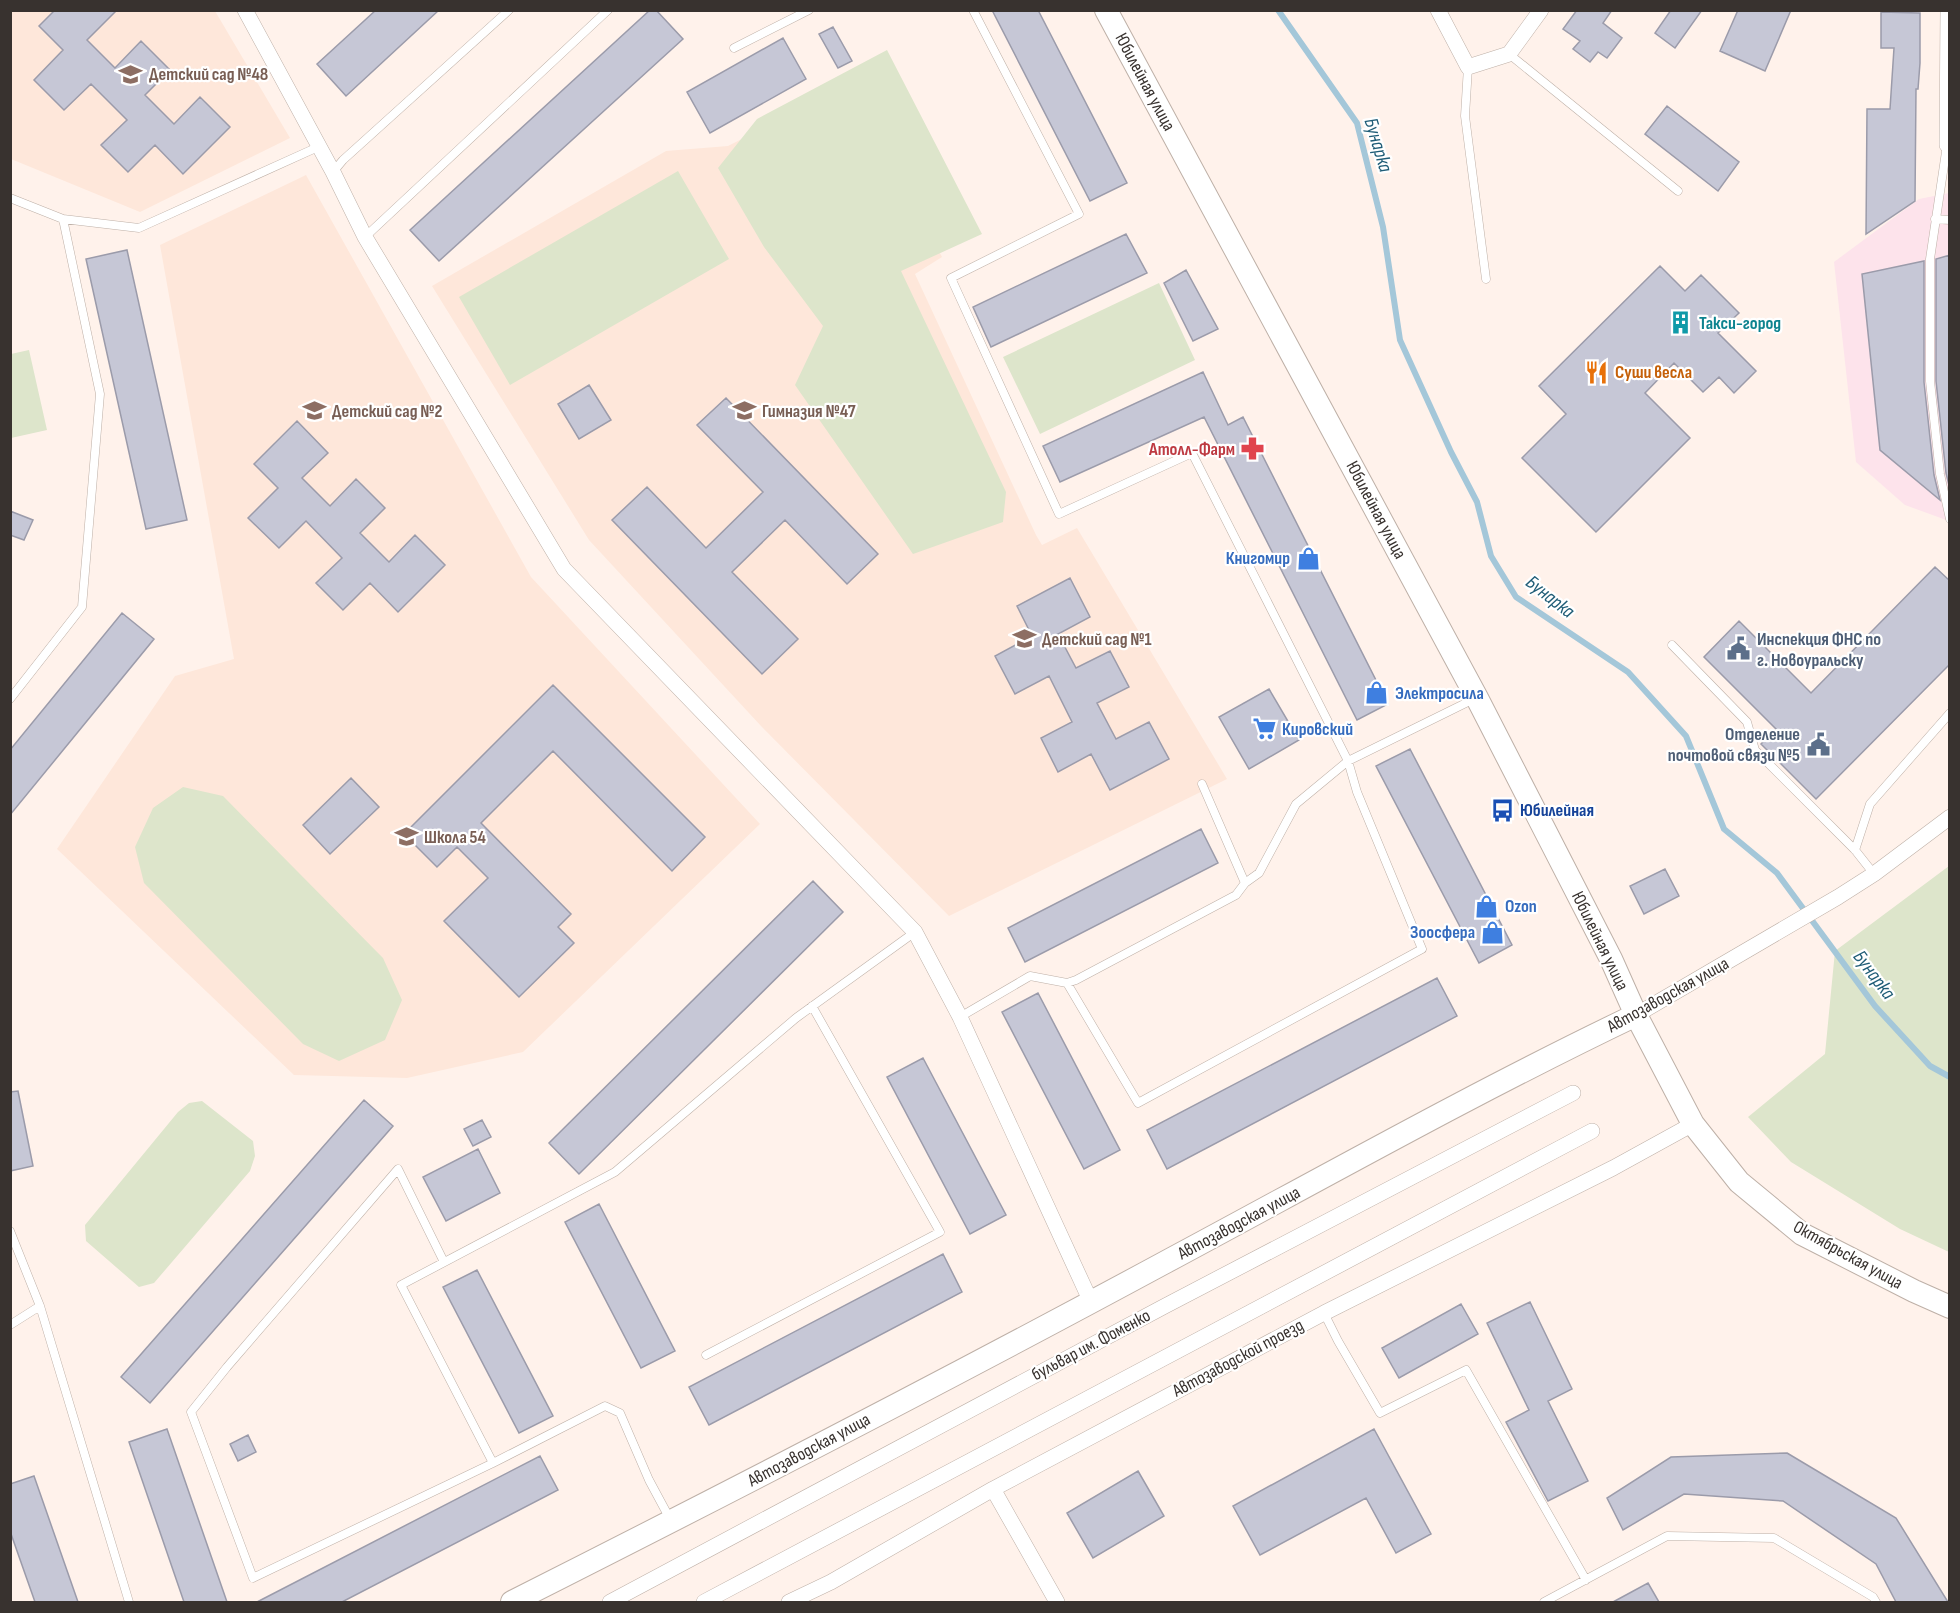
<svg xmlns="http://www.w3.org/2000/svg" width="1960" height="1613" font-family="'Sofia Sans Condensed',sans-serif">
  <style>
    .industrial { fill: #fde3eb }
    .built { fill: #fee7da }
    .green { fill: #dde5cb }
    .lines { fill: none; stroke-linecap: round; stroke-linejoin: round }
    .stream { stroke: #a4c7d9; stroke-width: 6 }
    .building { fill: #c6c7d6; stroke: #9b9baa; stroke-width: 1.5 }
    .lane-casing { stroke: #beb0a7; stroke-width: 9 }
    .street-casing { stroke: #beb0a7; stroke-width: 16 }
    .secondary-casing { stroke: #beb0a7; stroke-width: 24 }
    .lane { stroke: #fff; stroke-width: 8 }
    .street { stroke: #fff; stroke-width: 15 }
    .secondary { stroke: #fff; stroke-width: 22 }
    .labels { text-anchor: middle; dominant-baseline: central; stroke-width: 4.5; stroke-linejoin: round; paint-order: stroke }
    .education-label { font-size: 18px; font-weight: bold; fill: #785e54; stroke: #fff; text-anchor: start }
    .street-label { font-size: 18px; fill: #38322f; stroke: #fff }
    .culture-label { font-size: 18px; font-weight: bold; fill: #0d838f; stroke: #fff; text-anchor: start }
    .food-label { font-size: 18px; font-weight: bold; fill: #c56008; stroke: #fff; text-anchor: start }
    .health-label { font-size: 18px; font-weight: bold; fill: #be3a42; stroke: #fff; text-anchor: end }
    .shop-label { font-size: 18px; font-weight: bold; fill: #366cbe; stroke: #fff; text-anchor: start }
    .service-label { font-size: 18px; font-weight: bold; fill: #4e5e75; stroke: #fff; text-anchor: start }
    .transit-label { font-size: 18px; font-weight: bold; fill: #164399; stroke: #fff; text-anchor: start }
    .water-label { font-size: 20px; font-style: italic; fill: #205d77; stroke: #fff }
  </style>
  <rect width="100%" height="100%" fill="#fff2eb"/>
  <!-- industrial -->
  <path class="industrial" d="M1949 193V521L1905 505 1856 462 1834 262 1919 199Z"/>
  <!-- built -->
  <path class="built" d="M10 11H215L290 138 140 212 11 159Z
    M853 83 942 257 915 274 1036 535 1042 545 1077 528 1227 779 949 916 761 726 589 540 432 286 666 151 728 146Z
    M306 175 531 577 760 824 523 1052 407 1078 294 1075 57 849 175 676 234 659 160 245Z"/>
  <!-- green -->
  <path class="green" d="M887 50 982 234 901 271 1006 492 1003 522 913 554 795 385 823 326 764 247 718 168 757 119Z
    M678 171 729 259 510 385 459 297Z
    M1159 283 1195 360 1040 434 1003 357Z
    M29 350 47 430 11 438V354Z
    M183 787 223 796 383 958 402 1000 385 1040 339 1061 303 1044 144 883 135 847 153 808Z
    M1949 866V1252L1900 1229 1791 1162 1748 1117 1825 1054 1835 951Z
    M202 1101 253 1141 255 1156 250 1171 154 1283 139 1287 86 1241 85 1225 178 1112 189 1103Z"/>
  <g class="lines">
    <!-- stream -->
    <path class="stream" d="M1278 10 1357 123 1383 227 1400 340 1451 452 1477 502 1491 556 1516 597 1628 672 1686 736 1724 829 1777 873 1875 1006 1930 1066 1950 1077"/>
  </g>
  <!-- building -->
  <path class="building" d="M55 10H117L87 40 115 68 141 41 170 70 145 95 174 124 200 97 230 127 183 174 155 145 128 172 101 145 127 120 91 84 64 110 34 80 63 50 39 26Z
    M376 10H439L346 96 317 64Z
    M650 10H656L683 39 439 261 410 230Z
    M992 10H1038L1127 183 1090 201Z
    M1577 10H1612L1603 23 1622 38 1607 58 1598 52 1590 62 1573 49 1580 41 1563 29Z
    M1671 10H1702L1675 48 1655 33Z
    M1738 10H1791L1765 71 1720 51Z
    M1881 12 1920 13V63L1918 89H1916L1915 201 1866 234 1867 109H1890L1894 48H1881Z
    M833 27 852 61 838 68 819 34Z
    M783 38 806 79 710 133 687 92Z
    M1667 106 1739 162 1718 191 1645 134Z
    M1126 234 1147 273 991 347 973 307Z
    M127 250 187 520 146 529 86 259Z
    M1950 255V489L1946 473 1936 381V259Z
    M1924 261V382L1934 475 1940 500 1880 450 1862 274Z
    M1660 266 1685 291 1701 275 1739 313 1718 333 1756 371 1734 393 1719 377 1703 392 1674 363 1645 393 1690 438 1596 532 1522 458 1566 414 1539 386Z
    M1186 270 1218 329 1193 341 1164 283Z
    M1203 372 1228 425 1243 417 1388 704 1357 720 1204 417 1060 482 1043 446Z
    M589 385 611 420 579 439 558 404Z
    M726 398 878 554 847 584 785 520 732 572 798 639 762 674 612 520 647 487 706 548 763 492 697 425Z
    M297 421 328 453 302 478 330 506 356 479 385 508 360 533 389 562 415 535 445 565 398 612 370 583 343 610 316 583 342 558 306 521 279 548 248 518 278 488 254 464Z
    M10 511 33 520 24 540 10 535Z
    M1935 567 1950 581V664L1816 799 1761 744 1776 729 1704 657 1739 621 1811 693Z
    M1070 578 1090 617 1058 634 1076 668 1110 651 1129 687 1097 703 1116 739 1149 722 1169 759 1110 790 1091 754 1058 772 1041 738 1072 722 1049 676 1015 694 995 656 1032 636 1017 606Z
    M122 613 154 639 10 815V750Z
    M553 685 705 837 672 871 553 751 481 823 571 914 558 927 574 943 519 997 444 921 488 878 457 847 437 867 404 834Z
    M1269 689 1299 740 1249 769 1219 717Z
    M1410 749 1512 945 1479 963 1376 766Z
    M351 778 379 807 330 854 303 825Z
    M1201 829 1218 863 1025 962 1008 928Z
    M1665 869 1679 896 1644 914 1630 886Z
    M813 881 843 912 579 1174 549 1143Z
    M1437 978 1457 1016 1167 1169 1147 1130Z
    M1038 993 1120 1150 1084 1169 1002 1012Z
    M923 1058 1006 1215 970 1234 887 1077Z
    M18 1091 33 1166 10 1171V1092Z
    M364 1100 393 1126 150 1403 121 1377Z
    M482 1120 491 1137 473 1146 464 1129Z
    M478 1149 500 1193 446 1221 423 1177Z
    M599 1204 675 1351 641 1368 565 1222Z
    M943 1254 962 1292 709 1425 689 1387Z
    M477 1270 553 1416 519 1433 443 1287Z
    M1530 1302 1572 1389 1548 1401 1588 1481 1548 1501 1506 1422 1529 1410 1487 1323Z
    M1461 1304 1478 1334 1399 1378 1382 1348Z
    M167 1429 227 1602H184L129 1442Z
    M1374 1429 1431 1534 1396 1553 1366 1498 1260 1555 1233 1506Z
    M248 1435 256 1452 238 1461 230 1444Z
    M1787 1453 1896 1518 1948 1602H1896L1876 1564 1783 1501 1684 1494 1623 1530 1607 1498 1671 1457Z
    M540 1456 558 1490 342 1602H257Z
    M1138 1471 1164 1516 1093 1558 1067 1513Z
    M34 1476 78 1602H35L10 1531V1484Z
    M1648 1583 1659 1602H1613Z"/>
  <g class="lines">
    <defs>
      <path id="lane" d="M973 10 1079 214 951 278 1059 514 1192 453 1348 761 1474 699
        M734 48 809 10
        M1509 54 1678 191
        M1468 67 1465 116 1486 279
        M1947 145 1930 259V381L1940 474 1950 519
        M333 172 343 160 509 10
        M10 198 63 219 139 228 318 147
        M1935 219 1950 220
        M365 237 608 10
        M1672 645 1747 722 1755 750 1855 850 1874 874
        M10 699 82 607 100 394 63 219
        M1202 784 1245 883
        M1855 850 1870 804 1950 713
        M960 1017 1030 976 1067 983 1076 980 1236 895 1245 883 1259 873 1296 804 1348 761 1357 792 1422 949 1138 1103 1067 983
        M10 1231 40 1306 129 1602
        M444 1262 398 1169 227 1367 191 1412 253 1578 493 1463
        M1324 1313 1338 1341 1380 1413 1466 1370 1586 1580
        M10 1325 40 1306
        M706 1355 940 1232 812 1006
        M670 1519 649 1480 620 1413 605 1406 493 1463 401 1285 615 1172 796 1018 915 932
        M1544 1602 1667 1536 1774 1538 1873 1597 1876 1602"/>
      <path id="street" d="M245 10 333 172 365 237 564 569 915 932 960 1017 1091 1302
        M1438 10 1468 67 1509 54 1541 10
        M1947 145 1948 10
        M1636 1015 1838 897 1874 874 1950 817
        M993 1489 1057 1602
        M610 1602 1165 1306 1573 1093
        M704 1602 1592 1131
        M789 1602 831 1582 993 1489 1324 1313 1613 1168 1693 1124"/>
      <path id="secondary" d="M1106 10 1477 698 1611 959 1636 1015 1693 1124 1739 1182 1802 1234 1914 1291 1950 1307
        M512 1602C730 1492 947 1380 1162 1264 1319 1180 1475 1092 1636 1015"/>
    </defs>
    <!-- lane casing -->
    <use href="#lane" class="lane-casing"/>
    <!-- street casing -->
    <use href="#street" class="street-casing"/>
    <!-- secondary casing -->
    <use href="#secondary" class="secondary-casing"/>
    <!-- lane -->
    <use href="#lane" class="lane"/>
    <!-- street -->
    <use href="#street" class="street"/>
    <!-- secondary -->
    <use href="#secondary" class="secondary"/>
  </g>
  <!-- icons -->
  <defs>
    <symbol id="school-bare" viewBox="-9 -9 18 18"><path d="M0-5L7-2L0 1L-7-2ZM-4 1L0 2.5L4 1V4Q0 6-4 4Z" fill="#8d6e63" stroke="#fff" stroke-width="2.5" paint-order="stroke"/></symbol>
    <symbol id="building-bare" viewBox="-9 -9 18 18"><path d="M-4-6H4V6H1V3H-1V6H-4ZM-2.5-4.3h1.7v1.8h-1.7ZM.8-4.3h1.7v1.8H.8ZM-2.5-1h1.7V.8h-1.7ZM.8-1h1.7V.8H.8Z" fill="#0f9aa8" stroke="#fff" stroke-width="2.5" paint-order="stroke"/></symbol>
    <symbol id="restaurant-bare" viewBox="-9 -9 18 18"><path d="M-5-6h1v4h1v-4h1v4h1v-4h1v5L-1.5 .5V6h-2V.5L-5-1ZM5-6V6H3V1.5H1.5Q1.5-4 5-6Z" fill="#e8710a" stroke="#fff" stroke-width="2.5" paint-order="stroke"/></symbol>
    <symbol id="pharmacy-bare" viewBox="-9 -9 18 18"><path d="M-2-6h4v4h4v4h-4v4h-4v-4h-4v-4h4Z" fill="#e0444e" stroke="#fff" stroke-width="2.5" paint-order="stroke"/></symbol>
    <symbol id="shop-bare" viewBox="-9 -9 18 18"><path d="M-5-2.5h2.3a2.7 3.5 0 0 1 5.4 0H5L5.5 6h-11ZM-1.5-2.5h3a1.5 2.3 0 0 0-3 0Z" fill="#3f7fe0" stroke="#fff" stroke-width="2.5" paint-order="stroke"/></symbol>
    <symbol id="civic-bare" viewBox="-9 -9 18 18"><path d="M-.6-6.5H3V-4.5H.6V-3L4-1V1h2V6H-6V1h2V-1L-.6-3ZM-1.2 2.5V6h2.4V2.5Z" fill="#5c6f8a" stroke="#fff" stroke-width="2.5" paint-order="stroke"/></symbol>
    <symbol id="supermarket-bare" viewBox="-9 -9 18 18"><path d="M-6-5.5h2.5l.6 2H6L4.5 2H-2.5L-4.4-4H-6ZM-1.5 3.2a1.3 1.3 0 1 0 .1 0ZM3 3.2a1.3 1.3 0 1 0 .1 0Z" fill="#3f7fe0" stroke="#fff" stroke-width="2.5" paint-order="stroke"/></symbol>
    <symbol id="bus-bare" viewBox="-9 -9 18 18"><path d="M-5-6H5V4H4V6H2V4H-2V6H-4V4H-5ZM-3.5-4V0h7V-4ZM-3.5 1.2v1.5H-2V1.2ZM2 1.2v1.5H3.5V1.2Z" fill="#1a4fb4" stroke="#fff" stroke-width="2.5" paint-order="stroke"/></symbol>
  </defs>
  <g fill-rule="evenodd">
    <use href="#school-bare" x="114" y="58" width="33" height="33"/>
    <use href="#building-bare" x="1664" y="306" width="33" height="33"/>
    <use href="#restaurant-bare" x="1580" y="356" width="33" height="33"/>
    <use href="#school-bare" x="298" y="394" width="33" height="33"/>
    <use href="#school-bare" x="728" y="394" width="33" height="33"/>
    <use href="#pharmacy-bare" x="1236" y="432" width="33" height="33"/>
    <use href="#shop-bare" x="1292" y="542" width="33" height="33"/>
    <use href="#school-bare" x="1008" y="622" width="33" height="33"/>
    <use href="#civic-bare" x="1722" y="632" width="33" height="33"/>
    <use href="#shop-bare" x="1360" y="676" width="33" height="33"/>
    <use href="#supermarket-bare" x="1248" y="712" width="33" height="33"/>
    <use href="#civic-bare" x="1802" y="728" width="33" height="33"/>
    <use href="#bus-bare" x="1486" y="794" width="33" height="33"/>
    <use href="#school-bare" x="390" y="820" width="33" height="33"/>
    <use href="#shop-bare" x="1470" y="890" width="33" height="33"/>
    <use href="#shop-bare" x="1476" y="916" width="33" height="33"/>
  </g>
  <g class="labels">
    <!-- education labels -->
    <g class="education-label">
      <text x="149" y="74">Детский сад №48</text>
      <text x="332" y="411">Детский сад №2</text>
      <text x="762" y="411">Гимназия №47</text>
      <text x="1042" y="639">Детский сад №1</text>
      <text x="424" y="837">Школа 54</text>
    </g>
    <!-- street labels -->
    <g class="street-label">
      <text transform="translate(1145 82) rotate(62)">Юбилейная улица</text>
      <text transform="translate(1376 510) rotate(62)">Юбилейная улица</text>
      <text transform="translate(1600 941) rotate(64)">Юбилейная улица</text>
      <text transform="translate(1668 995) rotate(-29)">Автозаводская улица</text>
      <text transform="translate(1239 1223) rotate(-28)">Автозаводская улица</text>
      <text transform="translate(1848 1255) rotate(29)">Октябрьская улица</text>
      <text transform="translate(1091 1345) rotate(-28)">бульвар им. Фоменко</text>
      <text transform="translate(1238 1358) rotate(-28)">Автозаводской проезд</text>
      <text transform="translate(809 1450) rotate(-28)">Автозаводская улица</text>
    </g>
    <!-- culture labels -->
    <g class="culture-label">
      <text x="1699" y="323">Такси-город</text>
    </g>
    <!-- food labels -->
    <g class="food-label">
      <text x="1615" y="372">Суши весла</text>
    </g>
    <!-- health labels -->
    <g class="health-label">
      <text x="1235" y="449">Атолл-Фарм</text>
    </g>
    <!-- shop labels -->
    <g class="shop-label">
      <text x="1290" y="558" text-anchor="end">Книгомир</text>
      <text x="1395" y="693">Электросила</text>
      <text x="1282" y="729">Кировский</text>
      <text x="1505" y="906">Ozon</text>
      <text x="1475" y="932" text-anchor="end">Зоосфера</text>
    </g>
    <!-- service labels -->
    <g class="service-label">
      <text x="1757" y="639">Инспекция ФНС по<tspan x="1757" dy="21">г. Новоуральску</tspan></text>
      <text x="1800" y="734" text-anchor="end">Отделение<tspan x="1800" dy="21">почтовой связи №5</tspan></text>
    </g>
    <!-- transit labels -->
    <g class="transit-label">
      <text x="1520" y="810">Юбилейная</text>
    </g>
    <!-- water labels -->
    <g class="water-label">
      <text transform="translate(1378 145) rotate(73)">Бунарка</text>
      <text transform="translate(1550 597) rotate(38)">Бунарка</text>
      <text transform="translate(1874 975) rotate(53)">Бунарка</text>
    </g>
  </g>
  <!-- border -->
  <rect width="1960" height="1613" fill="none" stroke="#38322f" stroke-width="24"/>
</svg>
